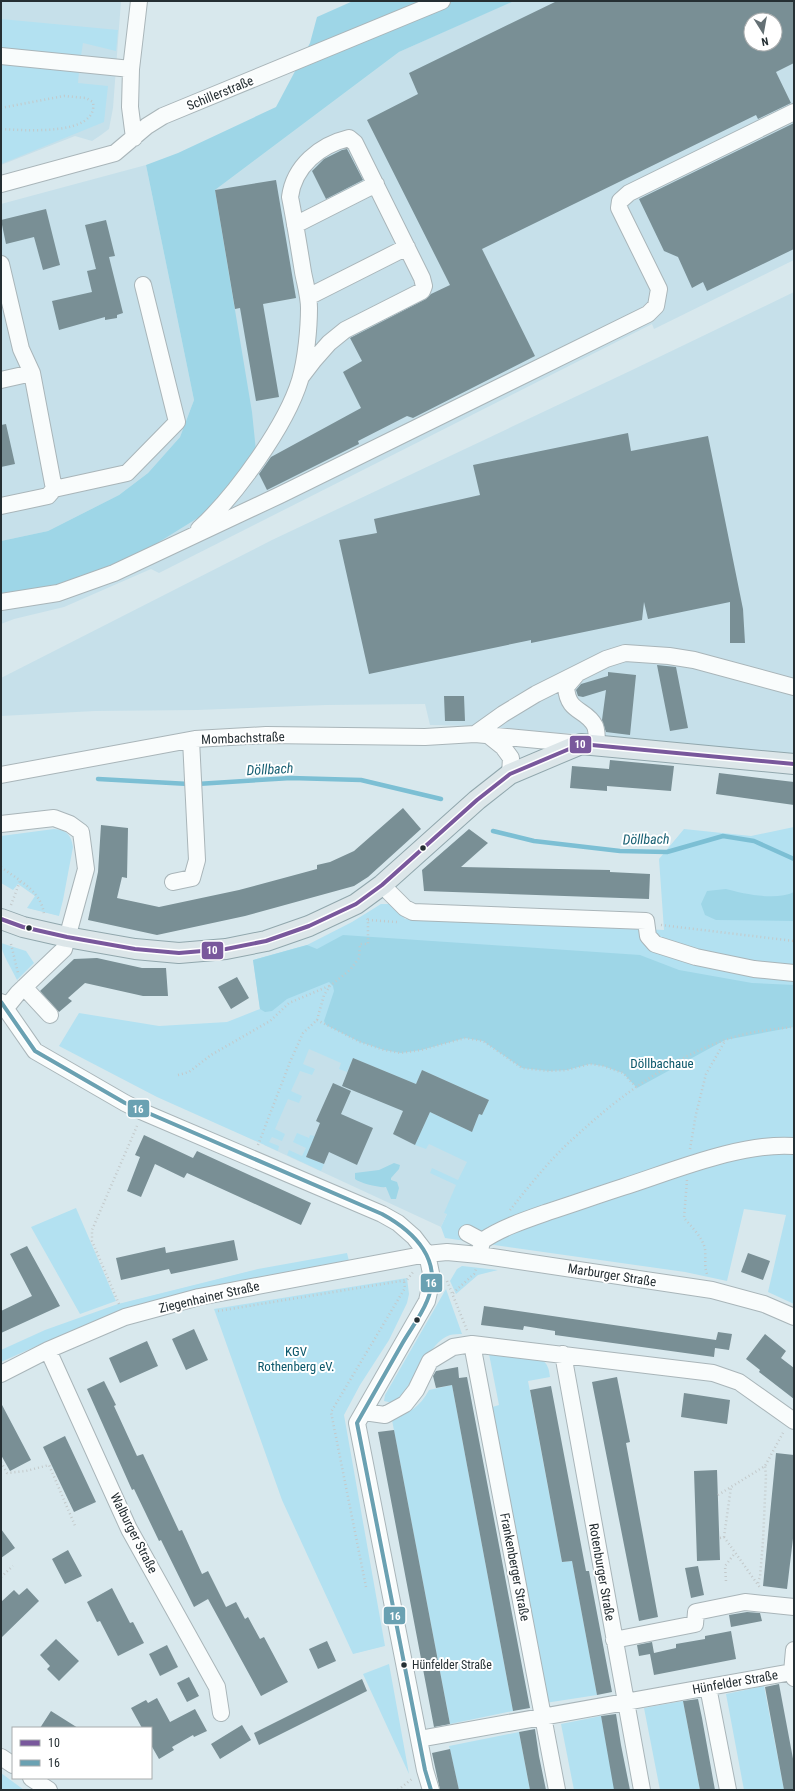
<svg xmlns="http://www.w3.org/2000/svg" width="795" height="1791" font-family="'Roboto Condensed',sans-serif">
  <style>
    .built { fill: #c6e0ea; fill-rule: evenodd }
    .green { fill: #b3e1f1 }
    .forest { fill: #9ed6e7 }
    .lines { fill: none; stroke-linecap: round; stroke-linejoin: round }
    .stream { stroke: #7cbfd4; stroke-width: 4.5 }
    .building { fill: #798f95; fill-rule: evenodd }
    .minor-casing { stroke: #a9b5b9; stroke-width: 18 }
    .major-casing { stroke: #91a7ad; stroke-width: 22 }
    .path { stroke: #c3c9ca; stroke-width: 2.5; stroke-dasharray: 1 3; stroke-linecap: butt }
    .minor { stroke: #f9fcfc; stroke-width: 16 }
    .major { stroke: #dce6e9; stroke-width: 20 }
    .bus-1-casing { stroke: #fff; stroke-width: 7 }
    .bus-2-casing { stroke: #fff; stroke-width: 7 }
    .bus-1 { stroke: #79589c; stroke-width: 4 }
    .bus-2 { stroke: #6aa1b2; stroke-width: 4 }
    .bus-dot { fill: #252f33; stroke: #fff; stroke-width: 1.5 }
    .labels { text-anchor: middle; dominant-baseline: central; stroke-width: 4; stroke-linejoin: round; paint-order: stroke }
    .bus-label { font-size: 12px; fill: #252f33; stroke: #fff; text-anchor: start }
    .street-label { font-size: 13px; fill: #252f33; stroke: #fff }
    .park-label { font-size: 13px; fill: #0c586b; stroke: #fff }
    .water-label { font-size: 14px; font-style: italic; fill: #175f72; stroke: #fff }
    .line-badge { stroke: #fff; stroke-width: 1.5 }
    .badge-label { font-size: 11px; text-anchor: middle; font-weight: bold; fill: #fff }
  </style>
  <rect width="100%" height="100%" fill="#d8e8ed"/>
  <!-- built -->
  <path class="built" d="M1 1H121L113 108 109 129 101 135 92 141 75 136 1 165Z
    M512 1H794V260L654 329 652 324 159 573 151 569 64 607 14 619 1 624V596L138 555 235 309 215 190 399 52ZM751 20H775V44H751Z
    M146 165 194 400 180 437 148 473 119 495 48 531 1 541V204Z
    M794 292V757L593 734 559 733 476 726 430 725 425 704 326 705 197 710 95 711 1 716V678L272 540 630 371Z
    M309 1045H350L503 1089 441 1227 264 1145Z"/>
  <!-- green -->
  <path class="green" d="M1 19 118 30 116 51 83 43 81 56 1 48Z
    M1 64 79 72 78 83 108 86 104 122 1 164Z
    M794 827V1304L768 1292 786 1215 744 1209 727 1281 685 1272 445 1238 441 1227 447 1214 444 1213 456 1185 430 1173 432 1168 458 1180 467 1162 429 1144 426 1149 415 1145 430 1112 472 1132 479 1114 482 1115 489 1100 422 1070 416 1084 353 1058 347 1072 339 1069 341 1063 309 1049 303 1064 315 1069 312 1075 300 1071 291 1091 302 1096 299 1103 288 1099 275 1129 285 1134 282 1141 272 1137 269 1142 279 1146 278 1151 157 1097 59 1046 79 1013 159 1026 227 1022 260 1009 253 960 307 945 352 922 381 904H392L405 919 664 930 659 859 684 829 751 836Z
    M54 829C67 830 71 835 73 847L63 900 59 916 27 908 35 896 18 884 13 890 1 883V836Z
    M1 943 26 951 34 963 17 980C12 969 1 953 1 943Z
    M297 1133 309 1138 310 1135 315 1136 306 1157 324 1164 321 1171 287 1155 289 1150 302 1156 306 1148 293 1142Z
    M76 1208 116 1301 80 1314 31 1227Z
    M347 1253 349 1261 122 1314 50 1340 1 1362V1350L45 1330 118 1304 258 1269Z
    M462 1266 498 1270 478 1275 456 1294 450 1281 457 1269Z
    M407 1278 409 1294 407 1303 389 1340 360 1385 344 1415 385 1646 353 1654 282 1500 214 1309Z
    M446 1289 462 1334C459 1334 454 1334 450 1335 428 1342 413 1388 393 1403L384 1401 385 1395Z
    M489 1354 541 1359C548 1364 549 1369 550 1377L528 1381 562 1562 572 1561 597 1695 545 1703 489 1408 499 1405Z
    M452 1385 513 1711 450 1724 392 1420C410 1412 419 1408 429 1390Z
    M389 1664 409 1774 363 1674Z
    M764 1686 784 1790H744L726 1694Z
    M683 1701 700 1790H660L644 1708Z
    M601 1716 615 1790H574L561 1724Z
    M519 1732 530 1790H459L449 1746Z
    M1 1773 24 1790H1Z"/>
  <!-- forest -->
  <path class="forest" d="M353 1H514L399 52 215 190 252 412 256 451 209 511 138 555 38 592 1 596V541L48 531 119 495 148 473 180 437 194 400 146 165 178 153 276 107 310 43 317 17Z
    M726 889C744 894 777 901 794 892V921L716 920 705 915 701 904 707 891Z
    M343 935 640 955 679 970 752 983 794 985V1027L725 1040 637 1088 623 1073 603 1066 590 1064 567 1070 549 1071 522 1068 483 1041 465 1038 421 1050 401 1053 384 1050 360 1042 326 1025 324 1021 334 991 333 986 329 982 287 999 272 1011 265 1012 260 1009 253 960 307 945 317 949Z
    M394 1163 400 1165 399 1169 391 1178V1180L397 1182 399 1188 396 1199H391L386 1187C379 1188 360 1183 355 1179V1173L379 1170Z"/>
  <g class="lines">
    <!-- stream -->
    <path class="stream" d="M98 779 189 784
      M197 784 291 778 361 780 441 799
      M493 831 534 841 620 851 667 852 723 836 754 841 794 859"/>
  </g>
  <!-- building -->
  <path class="building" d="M557 1H794V63L776 72 791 103 758 119 756 115 482 249 535 356 413 418 407 416 358 441 359 444 267 490 259 474 271 457 361 408 343 372 362 361 350 338 426 299 431 294 450 285 367 120 418 94 409 73ZM751 20H775V44H751Z
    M794 123V249L707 291 703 282 692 288 678 257 664 251 639 199Z
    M347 149 363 180 326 199 312 171 324 159 342 150Z
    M276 180 296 298 263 304 279 397 256 401 240 308 235 309 215 190Z
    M46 209 60 265 43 270 34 237 6 244 1 220Z
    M106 220 115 256 109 257 123 313 117 315V318L105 320V317L59 330 52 301 92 292 87 271 96 269 85 225Z
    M6 424 15 464 1 467V425Z
    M628 433 631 451 708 436 743 609 745 643H730V602L648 619 644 602 642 620 531 643V640L369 674 339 540 377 533 374 519 480 495 473 465Z
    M657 665 676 667 688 728 670 731Z
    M608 672 636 675 630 735 606 732 602 720 606 690 583 697 578 696 576 690 581 684 608 676Z
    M444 696H464L465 721H445Z
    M610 760 674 766 671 791 607 786V791L570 788 572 766 609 769Z
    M719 773 794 782V805L716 794Z
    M403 808 421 829 368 877 354 886 245 916 157 935 88 920 98 872 101 825 128 828 127 878 122 877 117 898 159 907 239 890 317 869V865L330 862 354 851Z
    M469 829 488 843 461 867 610 870V872L650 874 649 899 424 891 422 870Z
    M97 958 142 968H166L168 996H143L85 983 68 998 72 1001 59 1012 40 991 74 959Z
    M237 977 249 998 231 1009 218 987Z
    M353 1058 416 1084 422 1070 489 1100 482 1115 479 1114 472 1132 430 1112 415 1145 393 1134 403 1111 342 1086Z
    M333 1083 351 1091 341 1114 373 1128 357 1165 329 1152 324 1164 306 1157 320 1123 316 1121Z
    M144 1135 193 1158 197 1151 311 1203 301 1225 187 1173 184 1178 155 1164 141 1197 127 1191 140 1157 135 1155Z
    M234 1240 238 1260 171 1274 169 1269 121 1280 116 1258 165 1247 166 1253Z
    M27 1246 60 1306 1 1333V1311L32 1296 10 1254Z
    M748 1253 770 1261 763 1280 741 1272Z
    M484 1306 716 1340 718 1332 732 1334 729 1350 715 1348 714 1357 555 1335V1331L524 1326 523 1330 481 1325Z
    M194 1329 208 1360 186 1370 172 1339Z
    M765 1334 786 1351 781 1358 794 1368V1399L759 1372 760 1370 746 1359Z
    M147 1341 158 1366 120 1383 109 1358Z
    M458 1367 459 1378 467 1377 530 1708 513 1711 452 1385 436 1388 433 1376 436 1371Z
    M617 1377 630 1442 626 1443 658 1617 639 1621 592 1382Z
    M104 1381 116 1405 114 1406 137 1456 143 1454 179 1531 182 1530 202 1574 208 1571 226 1607 236 1602 245 1619 248 1617 260 1639 264 1637 288 1682 261 1696 208 1599 194 1607 161 1540 159 1541 134 1489 132 1490 87 1389Z
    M551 1386 586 1571H589L612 1692 597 1695 572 1561 562 1562 530 1390Z
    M684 1393 730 1400 727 1424 681 1417Z
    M1 1403 31 1460 10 1471 1 1455Z
    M394 1430 450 1724 434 1727 378 1432Z
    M65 1436 96 1502 74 1512 43 1447Z
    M776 1453 794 1455V1530L787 1589 763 1586Z
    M717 1470 720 1560 697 1561 694 1471Z
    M1 1529 15 1548 1 1558Z
    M68 1550 82 1576 65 1584 52 1559Z
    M698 1566 704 1595 691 1598 685 1568Z
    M27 1588 39 1601 1 1638V1602L14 1590 19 1595Z
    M112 1588 130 1623 133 1622 144 1643 118 1656 100 1621 97 1622 87 1602Z
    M747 1612 760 1613 762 1621 731 1627 729 1615Z
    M731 1631 736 1659 654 1675 650 1654 639 1656 637 1645 652 1642 654 1653 676 1648V1644L705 1639V1636Z
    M56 1639 79 1661 59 1681 47 1669 50 1666 40 1655Z
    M327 1641 336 1661 318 1669 309 1649Z
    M167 1645 178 1667 160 1676 149 1654Z
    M189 1677 199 1696 187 1702 177 1683Z
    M362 1679 367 1691 259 1745 254 1733Z
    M779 1684 794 1764V1790H784L765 1687Z
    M157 1698 170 1722 195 1709 207 1731 194 1737 193 1735 172 1747 174 1750 159 1759 151 1745V1728H142L131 1708 146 1700 148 1703Z
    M698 1699 702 1718 715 1790H700L683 1701Z
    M51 1711 78 1728H40Z
    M616 1714 621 1745 630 1790H614L601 1716Z
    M242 1725 251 1740 220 1759 211 1744Z
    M535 1729 539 1756 546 1790H530L519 1732Z
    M450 1749 459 1790H440L432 1753Z"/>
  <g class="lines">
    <defs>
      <path id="minor" d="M1 56 131 69
        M134 138 130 107 131 69 139 1
        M1 184 115 153 147 126 163 116 442 1
        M295 225 376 184
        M1 264 21 349 32 373 54 489 127 473 177 422 143 285
        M308 297 407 247
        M1 380 32 373
        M1 506 48 496 54 489
        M199 529C235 496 286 426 300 380 306 360 309 328 309 308 309 296 305 283 303 272 299 247 295 222 290 197 294 166 320 145 349 138L355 143 422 278 424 286 422 291 345 330 329 343 314 360 301 377
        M1 602 58 593 114 573 280 495 648 314 656 306 659 289 619 208 620 201 629 193 794 112
        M577 674 566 687C568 714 586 708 595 726 597 731 597 739 597 745
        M475 734 503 714 536 694 606 659 625 653 669 656 694 660 794 687
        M488 735 503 747 511 758 510 774
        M1 775 195 739 266 735 425 737 475 734 581 744
        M1 824 54 818 70 824 81 832 86 869 64 949 18 993 5 1009
        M173 882 192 878 197 860 191 740
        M382 885 405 908 413 912 646 921 648 936 655 944 696 957 754 969 794 973
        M24 987 50 1015
        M1 1002 35 1051 125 1103 143 1112 382 1214 398 1223 414 1237 427 1254 432 1278 427 1301 357 1423 425 1770 431 1790
        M467 1233 482 1241 480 1251
        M482 1241C501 1228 525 1220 548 1212 573 1204 598 1195 623 1187 673 1171 742 1142 794 1146
        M472 1344 557 1790
        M48 1350 129 1529 217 1687 221 1713
        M563 1354 642 1790
        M1 1374 48 1350 125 1317 199 1297 427 1254 447 1252 479 1255 712 1290 764 1304 794 1317
        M364 1412 385 1415 405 1404 416 1390 430 1361 453 1347 472 1344 713 1373 739 1382 794 1421
        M614 1640 695 1624 696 1612 745 1602 794 1607
        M794 1650 792 1672 794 1678
        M708 1687 728 1790
        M419 1739 792 1672
        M1 1757 13 1765
        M31 1778 49 1790"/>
      <path id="major" d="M1 919 23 927 67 937 135 949 179 953 226 949 266 941 309 926 356 904 382 885 477 800 510 774 581 744 794 764"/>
    </defs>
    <!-- minor casing -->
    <use href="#minor" class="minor-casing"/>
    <!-- major casing -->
    <use href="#major" class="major-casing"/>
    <!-- path -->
    <path class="path" d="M1 108 64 96 86 98 93 102C99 137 22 130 1 129
      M1 867C18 880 42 891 44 915
      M11 905 20 881
      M368 920 397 922
      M661 925 794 941
      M11 944 18 973
      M317 1020 360 1042 384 1050 401 1053 421 1050 465 1038 483 1041 522 1068 549 1071 567 1070 590 1064 603 1066 623 1073 637 1088
      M178 1075 189 1072 211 1055 270 1021 289 1003 329 986
      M258 1145 290 1062 303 1033 317 1020 324 995 330 986 350 970 359 958 360 944H368V920L366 917
      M690 1149 696 1114 706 1074 725 1041
      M687 1180 684 1218C691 1226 703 1238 705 1249 706 1258 704 1266 707 1274
      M510 1210C530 1185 551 1158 575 1137 618 1097 670 1059 725 1040 747 1032 772 1029 794 1027
      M447 1281 467 1330
      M453 1293 474 1274 476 1269
      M119 1304 92 1241V1230L137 1126
      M218 1311 407 1280 413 1272
      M1 1462 7 1473 26 1471 49 1465 76 1528
      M718 1495 765 1466 784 1431
      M724 1537 761 1589
      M720 1538 724 1537 731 1487
      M1 1577 13 1566
      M726 1581 725 1566 735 1553
      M758 1583 760 1577 763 1541 766 1476 765 1466
      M366 1587 331 1412 405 1288 404 1281
      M398 1790 413 1778"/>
    <!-- minor -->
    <use href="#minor" class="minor"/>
    <!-- major -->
    <use href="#major" class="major"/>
    <defs>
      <path id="bus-1" d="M1 919 23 927 67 937 135 949 179 953 226 949 266 941 309 926 356 904 382 885 477 800 510 774 581 744 794 764"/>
      <path id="bus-2" d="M1 1002 35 1051 125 1103 382 1214C415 1232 444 1261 427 1301 421 1316 410 1330 402 1344 387 1370 372 1397 357 1423L425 1770 431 1790"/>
    </defs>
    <!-- bus-1 casing -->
    <use href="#bus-1" class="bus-1-casing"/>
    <!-- bus-2 casing -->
    <use href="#bus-2" class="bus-2-casing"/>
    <!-- bus-1 -->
    <use href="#bus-1" class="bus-1"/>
    <!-- bus-2 -->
    <use href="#bus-2" class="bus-2"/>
  </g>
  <!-- markers -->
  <g class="bus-dot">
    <circle cx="423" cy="848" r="3.5"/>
    <circle cx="29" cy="928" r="3.5"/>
    <circle cx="417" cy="1320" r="3.5"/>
    <circle cx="404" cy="1665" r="3.5"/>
  </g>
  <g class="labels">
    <!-- bus labels -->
    <g class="bus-label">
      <text x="412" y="1665">Hünfelder Straße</text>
    </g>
    <!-- street labels -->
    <g class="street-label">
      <text transform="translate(220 93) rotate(-22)">Schillerstraße</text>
      <text transform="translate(243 738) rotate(-2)">Mombachstraße</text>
      <text transform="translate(612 1275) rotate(9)">Marburger Straße</text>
      <text transform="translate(209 1297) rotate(-13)">Ziegenhainer Straße</text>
      <text transform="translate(134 1533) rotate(63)">Walburger Straße</text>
      <text transform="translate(515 1567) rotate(79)">Frankenberger Straße</text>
      <text transform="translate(602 1572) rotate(80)">Rotenburger Straße</text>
      <text transform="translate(735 1682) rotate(-10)">Hünfelder Straße</text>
    </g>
    <!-- park labels -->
    <g class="park-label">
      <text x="662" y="1063">Döllbachaue</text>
      <text x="296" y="1351">KGV<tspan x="296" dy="15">Rothenberg eV.</tspan></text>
    </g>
    <!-- water labels -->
    <g class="water-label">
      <text transform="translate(270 769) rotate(-3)">Döllbach</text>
      <text transform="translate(646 839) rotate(-1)">Döllbach</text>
    </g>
  </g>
  <g class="line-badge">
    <rect x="569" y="735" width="23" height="19" rx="4" fill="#79589c"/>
    <rect x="201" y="941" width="23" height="19" rx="4" fill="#79589c"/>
    <rect x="127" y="1099" width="23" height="19" rx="4" fill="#6aa1b2"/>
    <rect x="420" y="1273" width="23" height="20" rx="4" fill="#6aa1b2"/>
    <rect x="383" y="1606" width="23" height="19" rx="4" fill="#6aa1b2"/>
  </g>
  <g class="badge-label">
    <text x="580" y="748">10</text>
    <text x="212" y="954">10</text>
    <text x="138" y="1113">16</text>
    <text x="431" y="1287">16</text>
    <text x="395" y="1620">16</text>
  </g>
  <!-- border -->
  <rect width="795" height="1791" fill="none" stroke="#252f33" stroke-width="4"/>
  <!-- legend -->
  <rect x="12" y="1727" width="140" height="52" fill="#ffffff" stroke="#a8acad"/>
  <rect x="20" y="1740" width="20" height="6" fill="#79589c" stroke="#a8acad"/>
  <text x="48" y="1747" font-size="12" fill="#252f33">10</text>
  <rect x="20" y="1760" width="20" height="6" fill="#6aa1b2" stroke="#a8acad"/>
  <text x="48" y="1767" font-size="12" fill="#252f33">16</text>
  <!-- north arrow -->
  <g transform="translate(763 32) rotate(169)"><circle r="19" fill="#ffffff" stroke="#a8acad"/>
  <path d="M0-3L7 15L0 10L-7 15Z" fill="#647074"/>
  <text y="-6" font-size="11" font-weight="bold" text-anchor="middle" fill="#252f33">N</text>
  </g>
</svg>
